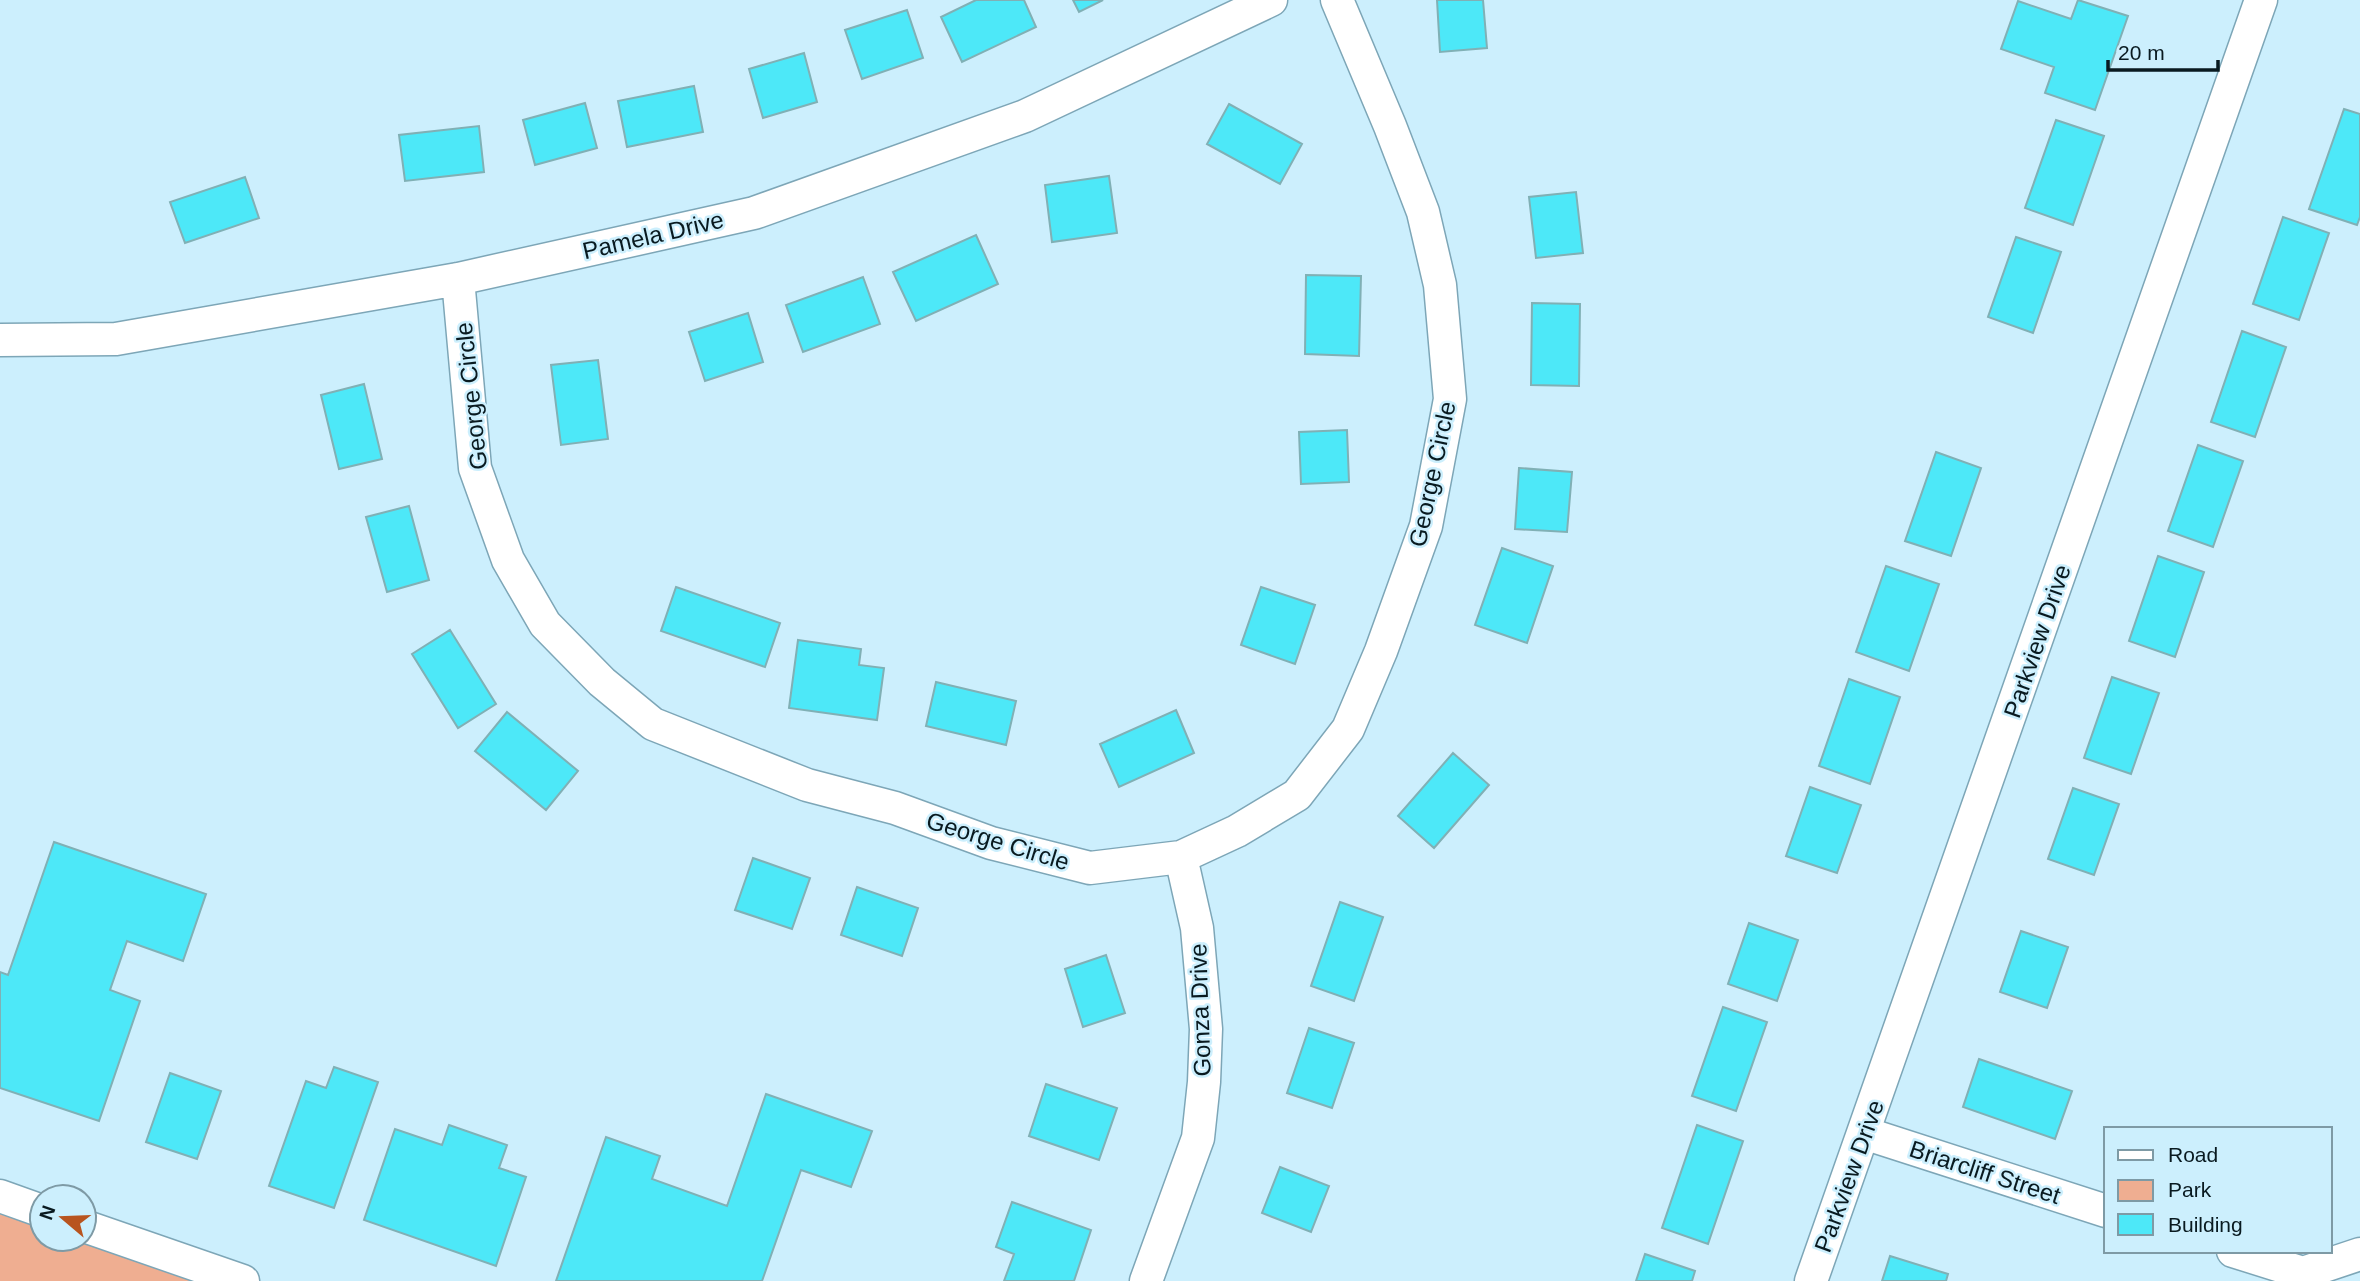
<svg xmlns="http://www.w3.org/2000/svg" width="2360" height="1281" font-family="Helvetica,sans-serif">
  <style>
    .green { fill: #efae91 }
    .building { fill: #4de8f8; stroke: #80b0b5; stroke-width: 2 }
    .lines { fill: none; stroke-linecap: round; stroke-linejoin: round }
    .minor-casing { stroke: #7da6b7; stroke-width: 35 }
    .minor { stroke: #fff; stroke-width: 32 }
    .labels { text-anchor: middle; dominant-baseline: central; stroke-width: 5; stroke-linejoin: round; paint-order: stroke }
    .street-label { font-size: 24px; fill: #091a20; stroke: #cceffd }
  </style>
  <rect width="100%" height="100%" fill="#cceffd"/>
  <!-- green -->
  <path class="green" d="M0 1204 42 1218V1239H84L222 1281H0Z"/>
  <!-- building -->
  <path class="building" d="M976 0H1024L1036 27 962 62 941 17Z
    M1073 0H1103L1079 12Z
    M1437 0H1483L1487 48 1440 52Z
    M2078 0 2128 16 2095 110 2045 93 2054 67 2001 49 2018 1 2071 19Z
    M907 10 923 58 862 79 845 30Z
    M804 53 817 102 763 118 749 69Z
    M694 86 703 132 627 147 618 101Z
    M585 103 597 148 535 165 523 120Z
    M1229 104 1302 144 1280 184 1207 144Z
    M2344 109 2360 114V217L2357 225 2309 209Z
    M2056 120 2104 136 2073 225 2025 208Z
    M479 126 484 172 405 181 399 135Z
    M1109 176 1117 233 1052 242 1045 185Z
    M245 177 259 218 185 243 170 202Z
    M1576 192 1583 253 1536 258 1529 197Z
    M2283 217 2329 233 2299 320 2253 304Z
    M976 235 998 284 916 321 893 272Z
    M2016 237 2061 252 2033 333 1988 317Z
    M1306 275 1361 276 1359 356 1305 354Z
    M863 277 880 324 803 352 786 305Z
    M1532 303 1580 304 1579 386 1531 385Z
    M748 313 763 362 705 381 689 332Z
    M2242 331 2286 347 2255 437 2211 422Z
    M598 360 608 439 561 445 551 365Z
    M364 384 382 459 339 469 321 395Z
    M1347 430 1349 482 1301 484 1299 432Z
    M2198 445 2243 461 2213 547 2168 531Z
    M1936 452 1981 468 1951 556 1905 541Z
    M1519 468 1572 472 1567 532 1515 529Z
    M409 506 429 580 387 592 366 517Z
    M1502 548 1553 566 1527 643 1475 625Z
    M2158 556 2204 572 2175 657 2129 641Z
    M1886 566 1939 584 1909 671 1856 652Z
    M676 587 780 623 765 667 661 631Z
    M1261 587 1315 605 1295 664 1241 645Z
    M450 630 496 704 458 728 412 654Z
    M798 640 861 649 859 665 884 668 877 720 789 708Z
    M2112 677 2159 693 2131 774 2084 758Z
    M1849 679 1900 697 1870 784 1819 766Z
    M936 682 1016 701 1006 745 926 726Z
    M1176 710 1194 753 1119 787 1100 744Z
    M507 712 578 771 546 810 475 751Z
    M1453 753 1489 785 1434 848 1398 816Z
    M1810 787 1861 805 1837 873 1786 856Z
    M2073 788 2119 804 2094 875 2048 859Z
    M54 842 206 894 183 961 127 941 110 990 140 1001 99 1121 0 1088V972L8 975Z
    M753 858 810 878 792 929 735 910Z
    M857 887 918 908 902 956 841 935Z
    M1340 902 1383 917 1354 1001 1311 986Z
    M1749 923 1798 940 1777 1001 1728 984Z
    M2021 931 2068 947 2047 1008 2000 992Z
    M1106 955 1125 1013 1083 1027 1065 969Z
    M1723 1007 1767 1022 1736 1111 1692 1096Z
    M1309 1028 1354 1043 1332 1108 1287 1093Z
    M1979 1059 2072 1091 2055 1139 1963 1107Z
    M334 1067 378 1082 334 1208 269 1186 306 1081 326 1088Z
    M170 1073 221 1091 197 1159 146 1142Z
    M1046 1084 1117 1108 1099 1160 1029 1136Z
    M766 1094 872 1131 851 1187 801 1170 762 1281H556L606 1137 660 1156 652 1179 727 1206Z
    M449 1125 507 1145 499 1168 526 1177 496 1266 364 1220 395 1129 442 1145Z
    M1697 1125 1743 1141 1708 1244 1662 1228Z
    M1280 1167 1329 1186 1311 1232 1262 1213Z
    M1012 1202 1091 1230 1074 1281H1004L1014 1254 996 1247Z
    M1645 1254 1695 1271 1692 1281H1636Z
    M1890 1256 1948 1274 1946 1281H1882Z"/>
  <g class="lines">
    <defs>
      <path id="minor" d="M458 279 475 468 508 560 545 624 602 682 653 724 807 785 895 808 991 843 1090 868 1181 857 1237 831 1297 795 1348 729 1381 651 1426 526 1450 399 1440 285 1423 212 1390 126 1337 0
        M0 340 116 339 458 279 754 213 1025 116 1271 0
        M1864 1133 2106 1211
        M0 1196 42 1211
        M84 1226 243 1281
        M2233 1251 2303 1273 2360 1254
        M1146 1281 1198 1138 1204 1082 1206 1029 1197 928 1181 857
        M1811 1281 2261 0"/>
    </defs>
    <!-- minor casing -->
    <use href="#minor" class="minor-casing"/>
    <!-- minor -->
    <use href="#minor" class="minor"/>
  </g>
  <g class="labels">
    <!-- street labels -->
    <g class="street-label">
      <text transform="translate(653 235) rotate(-13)">Pamela Drive</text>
      <text transform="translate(471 396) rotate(-96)">George Circle</text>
      <text transform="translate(1432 474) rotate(-78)">George Circle</text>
      <text transform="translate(2037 641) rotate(-71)">Parkview Drive</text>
      <text transform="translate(998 841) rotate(17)">George Circle</text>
      <text transform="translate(1200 1010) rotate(-92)">Gonza Drive</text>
      <text transform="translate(1985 1172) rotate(18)">Briarcliff Street</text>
      <text transform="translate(1849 1176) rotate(-70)">Parkview Drive</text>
    </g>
  </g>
  <!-- legend -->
  <rect x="2104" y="1127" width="228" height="126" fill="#cceffd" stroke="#7e9aa5" stroke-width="2"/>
  <rect x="2118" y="1150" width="35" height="10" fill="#ffffff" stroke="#7e9aa5" stroke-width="2"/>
  <text x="2168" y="1162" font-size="21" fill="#091a20">Road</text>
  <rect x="2118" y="1180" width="35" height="21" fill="#efae91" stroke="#7e9aa5" stroke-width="2"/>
  <text x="2168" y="1197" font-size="21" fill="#091a20">Park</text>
  <rect x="2118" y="1214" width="35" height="21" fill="#4de8f8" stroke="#7e9aa5" stroke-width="2"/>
  <text x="2168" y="1232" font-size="21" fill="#091a20">Building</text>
  <!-- north arrow -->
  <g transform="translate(63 1218) rotate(289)"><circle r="33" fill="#cceffd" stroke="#7e9aa5" stroke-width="2"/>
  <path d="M0-5L12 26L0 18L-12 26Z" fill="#b8541f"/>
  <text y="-10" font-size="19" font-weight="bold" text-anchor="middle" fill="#091a20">N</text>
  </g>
  <!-- scale -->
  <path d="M2108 60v10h110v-10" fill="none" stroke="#091a20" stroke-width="3.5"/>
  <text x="2118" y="60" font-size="21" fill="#091a20" stroke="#cceffd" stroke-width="5" paint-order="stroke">20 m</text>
</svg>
